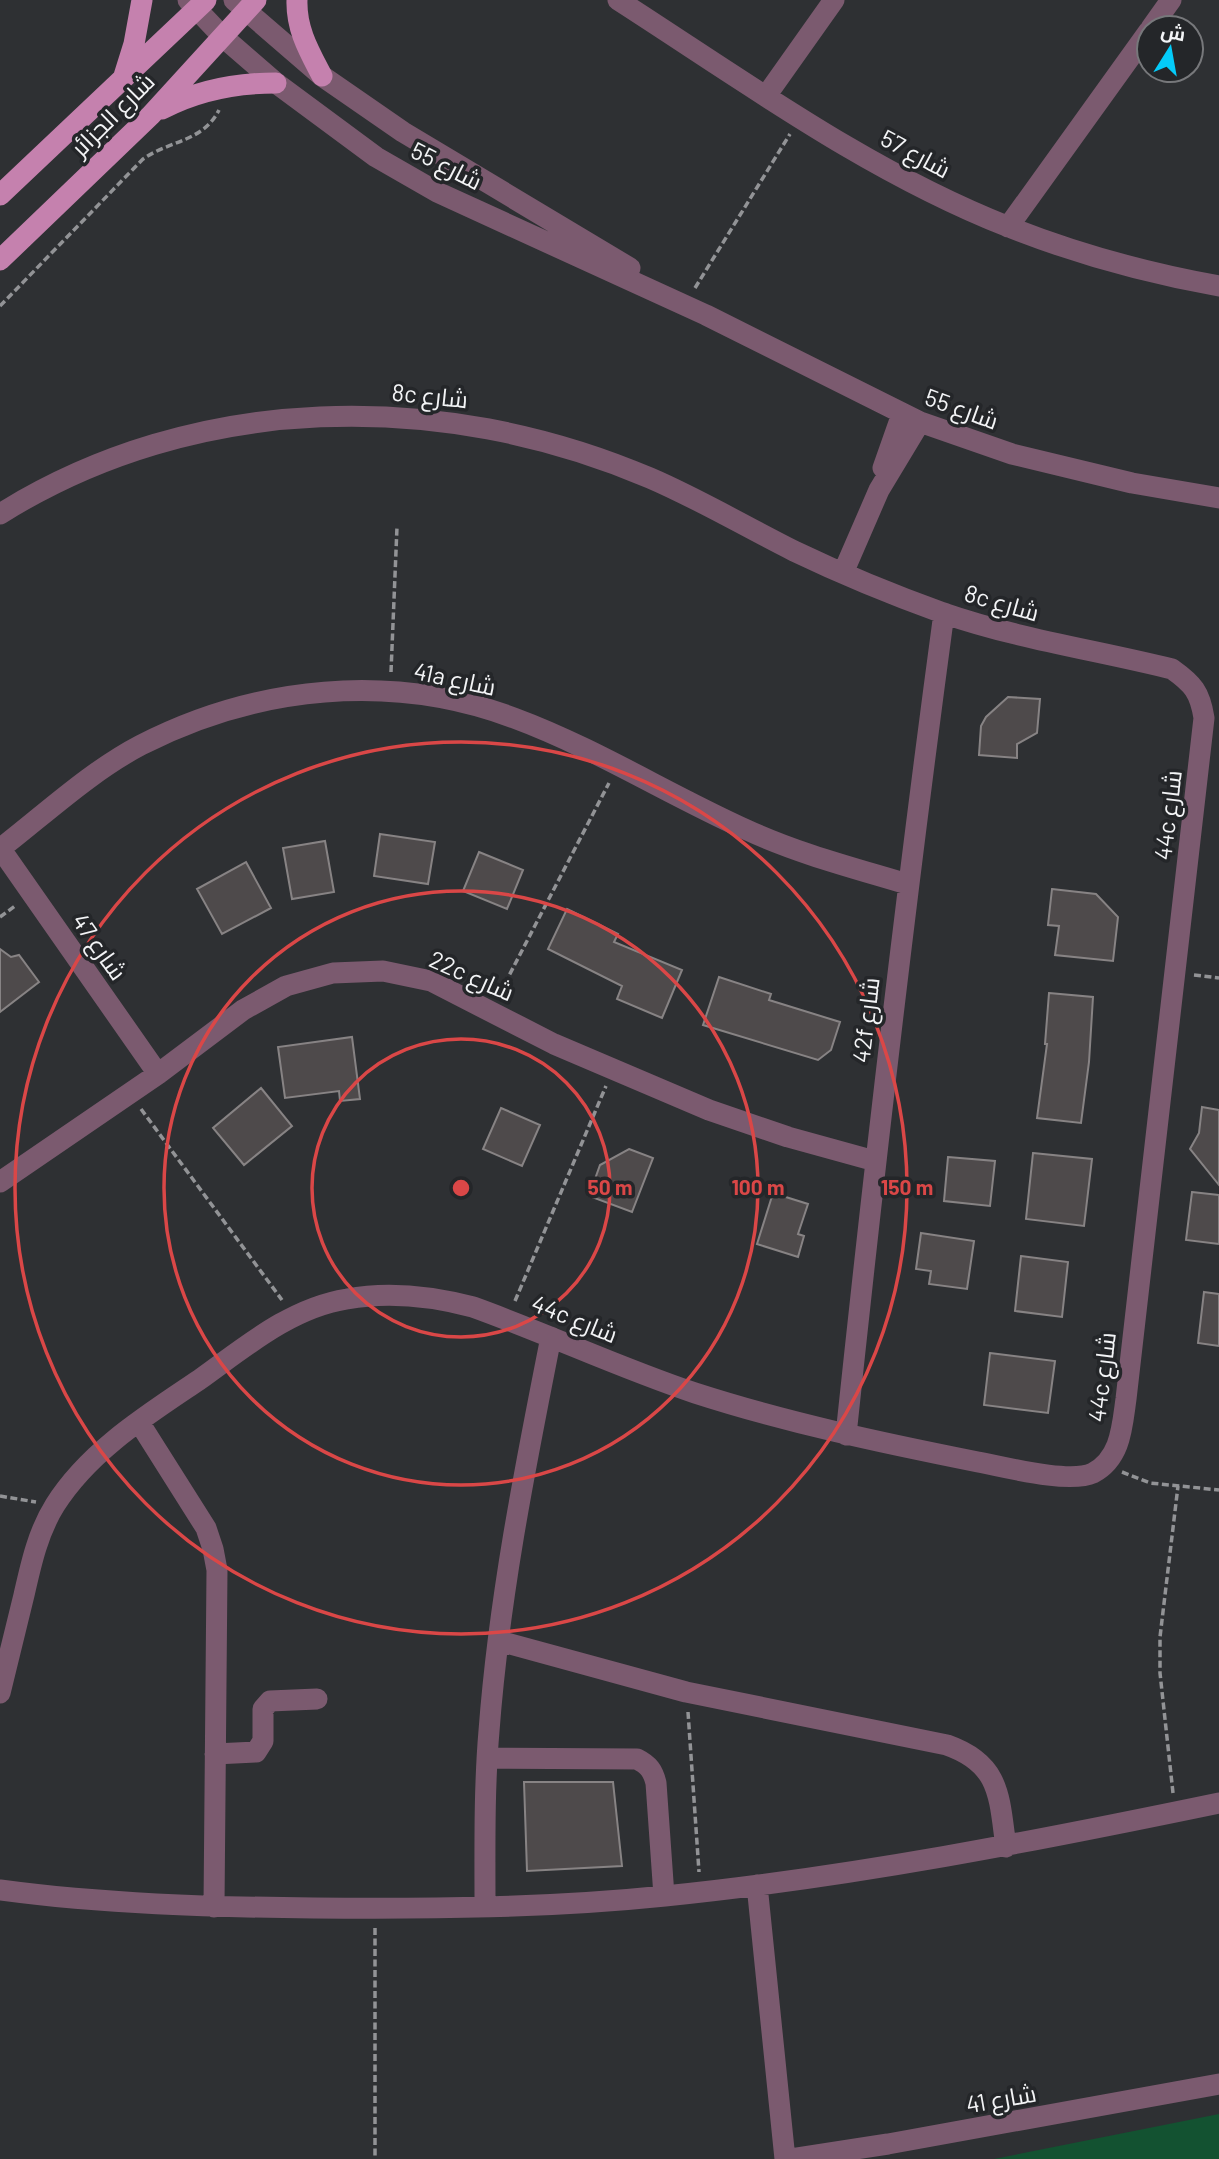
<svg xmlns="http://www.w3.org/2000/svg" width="1219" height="2159" font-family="Barlow,Cairo,sans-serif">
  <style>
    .green { fill: #135231 }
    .building { fill: #4e4a4b; stroke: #878384; stroke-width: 2 }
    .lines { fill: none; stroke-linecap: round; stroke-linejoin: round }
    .path { stroke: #929396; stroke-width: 3.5; stroke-dasharray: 7 3.5; stroke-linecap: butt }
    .minor { stroke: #7b5a6f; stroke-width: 21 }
    .major { stroke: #c581ae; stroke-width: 21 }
    .ring { fill: none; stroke: #da4747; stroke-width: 3.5 }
    .labels { text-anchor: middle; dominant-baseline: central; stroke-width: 7; stroke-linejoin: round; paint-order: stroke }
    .street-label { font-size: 24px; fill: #f3f4f6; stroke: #242629 }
    .centre { fill: #da4747; stroke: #242629; stroke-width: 3.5 }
    .ring-label { font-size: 21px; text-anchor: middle; font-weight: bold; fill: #da4747; stroke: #242629; stroke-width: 7; stroke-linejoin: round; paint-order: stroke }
  </style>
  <rect width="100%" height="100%" fill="#2e3033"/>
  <!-- green -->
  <path class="green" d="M1219 2114V2159H994Z"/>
  <!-- building -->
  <path class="building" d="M1008 697 1040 699 1037 733 1017 744V758L979 755 981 726 986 717Z
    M380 834 435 842 428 884 374 876Z
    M325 841 334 892 292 899 283 848Z
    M479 852 523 870 507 909 463 891Z
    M246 862 271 908 222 934 197 889Z
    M1052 889 1096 894 1118 917 1113 961 1055 955 1059 926 1048 925Z
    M567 909 618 934 614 942 682 970 662 1018 617 999 622 986 548 949Z
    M0 949 11 957 19 955 39 982 0 1012Z
    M719 977 771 994 769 1000 840 1022 831 1050 818 1060 703 1025Z
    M1049 993 1093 997 1089 1062 1081 1123 1037 1118 1047 1044H1045Z
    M352 1037 360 1099 340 1101 339 1091 285 1098 278 1047Z
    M261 1088 292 1126 244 1165 213 1128Z
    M1202 1107 1219 1110V1185L1190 1149 1199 1133Z
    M501 1108 540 1125 522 1166 483 1149Z
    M629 1149 653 1158 632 1212 589 1196 600 1165Z
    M1033 1153 1092 1159 1084 1226 1026 1219Z
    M948 1157 995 1161 990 1206 944 1201Z
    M1192 1192 1219 1195V1244L1186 1240Z
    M773 1193 808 1204 798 1234 804 1236 798 1257 757 1244Z
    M921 1233 974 1241 967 1289 929 1284 931 1271 916 1269Z
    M1021 1256 1068 1262 1062 1317 1015 1311Z
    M1204 1292 1219 1294V1346L1198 1343Z
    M990 1353 1055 1361 1048 1413 984 1405Z
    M524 1782H613L622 1866 527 1871Z"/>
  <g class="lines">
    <!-- path -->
    <path class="path" d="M695 288 790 134
      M0 306 143 159C170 140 203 142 219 110
      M391 672 397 527
      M0 917 15 906
      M1194 975 1219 978
      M500 993 609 783
      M141 1109 282 1300
      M515 1301 606 1086
      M1122 1472 1150 1483 1219 1490
      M0 1496 36 1502
      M688 1712 699 1872
      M1173 1793 1160 1673V1637L1178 1486
      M375 1928V2159"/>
    <!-- minor -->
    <path class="minor" d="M188 0 223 37 276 83 376 157 437 192 706 315 920 422 1012 454 1132 483 1219 498
      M234 0 322 76 403 132 630 268
      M618 0C744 81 869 172 1009 227 1077 254 1147 273 1219 286
      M1151 28 1171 0
      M766 96 834 0
      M1008 227 1149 31
      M883 468 902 414
      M0 514C195 392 442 389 650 478 699 499 746 527 794 551 842 574 893 595 943 613 1018 639 1096 650 1172 669 1193 684 1200 692 1204 718L1126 1399C1122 1427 1121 1458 1093 1473 1069 1484 1005 1467 978 1462 883 1443 788 1423 695 1393 620 1368 548 1334 473 1307 431 1296 390 1291 347 1299 290 1308 244 1348 199 1380 147 1415 89 1451 55 1505 38 1532 31 1564 24 1595 16 1628 8 1660 0 1693
      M843 573 879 490 920 422
      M0 848 158 1074
      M1 848C45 814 91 771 141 745 256 686 391 672 514 718 595 748 669 795 747 830 799 854 854 868 907 884
      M0 1182 158 1074 243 1010 286 986 333 973 383 971 431 981 554 1044 709 1110 788 1137 875 1161
      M139 1422 206 1528 213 1549 217 1570 214 1907
      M846 1435C875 1160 907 887 944 613
      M499 1641 686 1692 947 1745C1001 1764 999 1797 1006 1847
      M215 1754 256 1752 263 1741V1709L270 1701 317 1699
      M487 1758 637 1759C649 1765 653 1771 656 1783L664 1896
      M757 1885 785 2159
      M0 1890C104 1904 209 1907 314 1908 431 1909 549 1908 665 1896 852 1877 1036 1841 1219 1803
      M485 1906C485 1848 484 1789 489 1731 499 1598 525 1468 551 1337
      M791 2159 888 2144 1219 2084"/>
    <!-- major -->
    <path class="major" d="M297 0C296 29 309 51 322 76
      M124 76 134 44 142 0
      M162 109C198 90 235 83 276 83
      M0 195 206 0
      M0 260 151 115 256 0"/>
  </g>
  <!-- distance rings -->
  <g class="ring">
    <circle cx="461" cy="1188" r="149"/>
    <circle cx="461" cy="1188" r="297"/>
    <circle cx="461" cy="1188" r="446"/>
  </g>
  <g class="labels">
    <!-- street labels -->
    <g class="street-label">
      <text transform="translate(112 114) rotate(-45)">شارع الجزائر</text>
      <text transform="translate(916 153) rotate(28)">شارع 57</text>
      <text transform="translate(447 165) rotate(27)">شارع 55</text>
      <text transform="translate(430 395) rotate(6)">8c شارع</text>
      <text transform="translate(962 408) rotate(20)">شارع 55</text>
      <text transform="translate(1002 602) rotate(16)">8c شارع</text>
      <text transform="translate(455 678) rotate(12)">41a شارع</text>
      <text transform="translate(1167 815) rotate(-83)">44c شارع</text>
      <text transform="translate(100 946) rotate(55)">شارع 47</text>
      <text transform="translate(472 975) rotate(24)">22c شارع</text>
      <text transform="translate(865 1020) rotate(-83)">42f شارع</text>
      <text transform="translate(575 1318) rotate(22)">44c شارع</text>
      <text transform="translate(1101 1377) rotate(-83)">44c شارع</text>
      <text transform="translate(1001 2098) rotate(-10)">شارع 41</text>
    </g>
  </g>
  <circle cx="461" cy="1188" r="10" class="centre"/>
  <g class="ring-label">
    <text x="610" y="1195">50 m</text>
    <text x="758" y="1195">100 m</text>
    <text x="907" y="1195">150 m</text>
  </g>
  <!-- north arrow -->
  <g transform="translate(1170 49) rotate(11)"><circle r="33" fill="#242629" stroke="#77787b" stroke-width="2"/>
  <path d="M0-5L12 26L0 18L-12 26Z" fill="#04cbf9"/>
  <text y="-10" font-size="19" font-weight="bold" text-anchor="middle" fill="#f3f4f6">ش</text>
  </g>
</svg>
